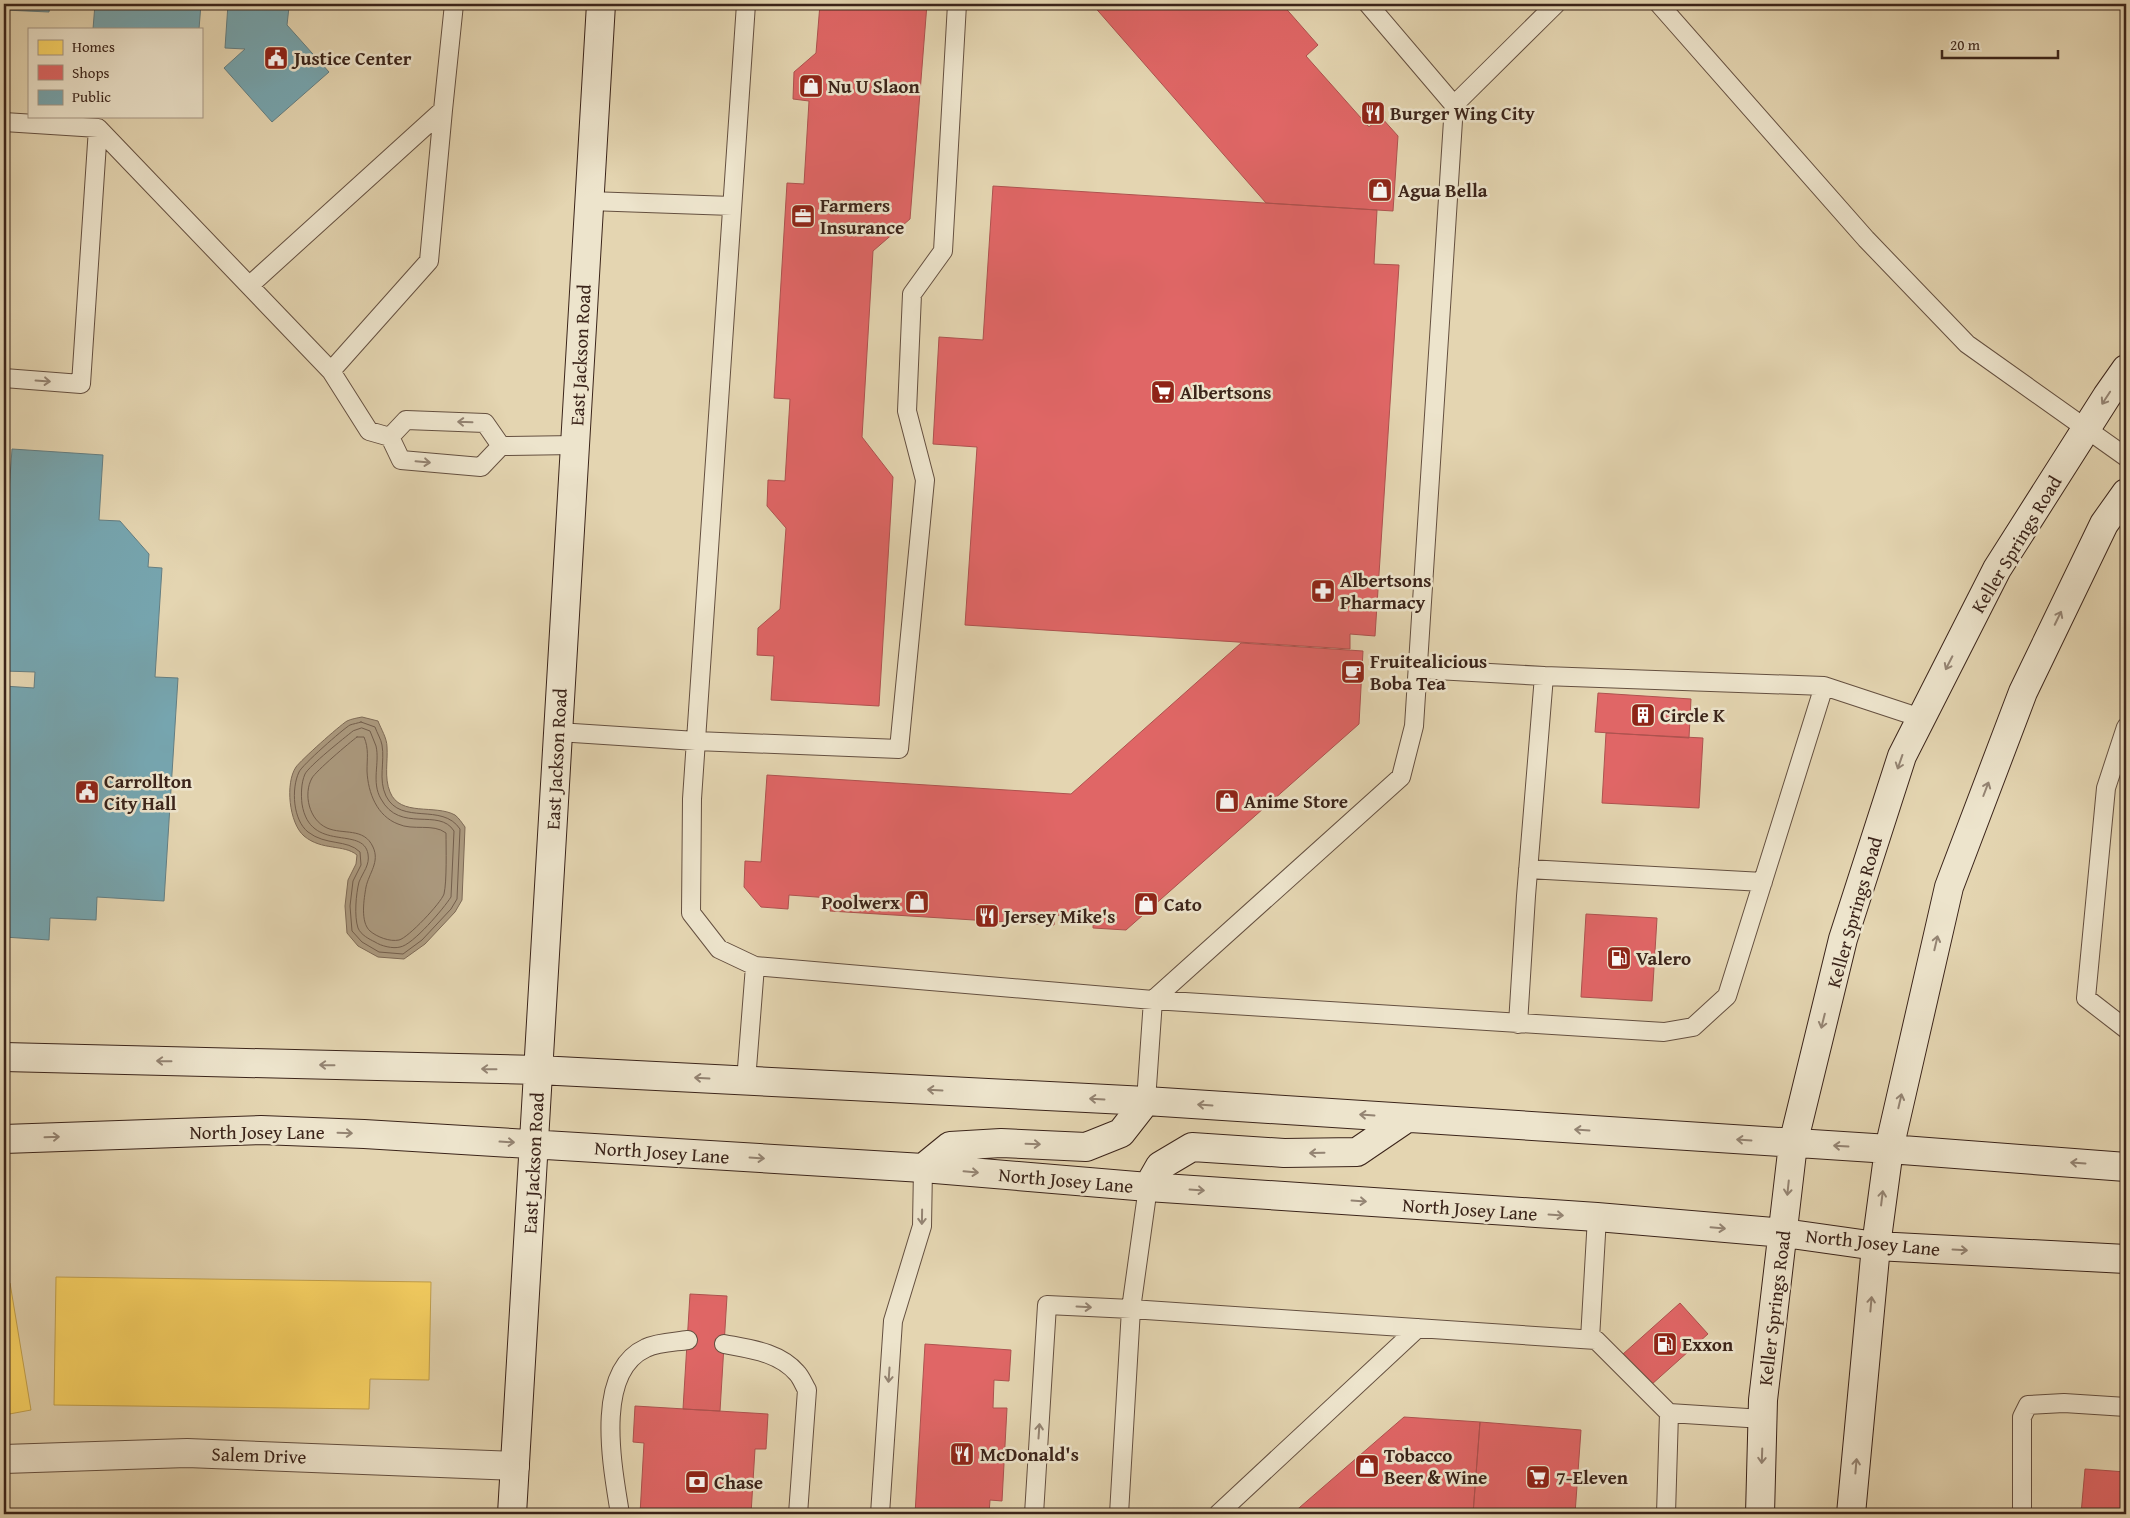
<svg xmlns="http://www.w3.org/2000/svg" width="2130" height="1518" font-family="'Gentium Book Plus',serif">
  <style>
    .water { fill: #ab997e; stroke: #7e6a56 }
    .homes { fill: #ffd966; stroke: #c4a34f }
    .shops { fill: #e06666; stroke: #ae524f }
    .public { fill: #76a5af; stroke: #647e82 }
    .lines { fill: none; stroke-linecap: round; stroke-linejoin: round }
    .shore { stroke: #735e4c; stroke-width: 1 }
    .lane-casing { stroke: #655040; stroke-width: 20 }
    .street-casing { stroke: #655040; stroke-width: 30 }
    .secondary-casing { stroke: #3b241a; stroke-width: 30 }
    .lane { stroke: #ede4cc; stroke-width: 18 }
    .street { stroke: #ede4cc; stroke-width: 28 }
    .secondary { stroke: #ede4cc; stroke-width: 28 }
    .oneway { stroke: #948473 }
    .labels { text-anchor: middle; dominant-baseline: central; stroke-width: 5; stroke-linejoin: round; paint-order: stroke }
    .poi-label { font-size: 19px; font-weight: bold; fill: #3b241a; stroke: #ede4cc; text-anchor: start }
    .street-label { font-size: 19px; fill: #3b241a; stroke: #ede4cc }
  </style>
  <rect width="100%" height="100%" fill="#e4d5b1"/>
  <filter id="stains"><feTurbulence type="fractalNoise" baseFrequency=".004" numOctaves="4"/><feColorMatrix values="0 0 0 0 .2 0 0 0 0 .09 0 0 0 0 .02 0 0 0 .5 -.17"/></filter>
  <radialGradient id="worn" r=".72"><stop offset=".6" stop-color="#630" stop-opacity="0"/><stop offset="1" stop-color="#630" stop-opacity=".3"/></radialGradient>
  <!-- water -->
  <path class="water" d="M362 717 378 721C381 729 387 738 387 747 388 762 384 777 390 792 400 817 435 804 455 815 459 818 462 823 465 827L462 900 455 912 425 944 404 959 378 957 358 946 347 933 345 906 348 880 356 864 357 855C344 844 322 851 304 836 289 823 285 783 296 767 301 760 339 726 347 721 351 719 357 718 362 717Z"/>
  <!-- homes -->
  <path class="homes" d="M56 1277 431 1282 429 1380 370 1379 369 1409 54 1405Z
    M10 1283 31 1410 4 1415V1284Z"/>
  <!-- shops -->
  <path class="shops" d="M820 4H927L910 219 873 251 862 437 893 477 879 706 771 700 774 656 757 655 758 628 780 609 786 528 767 506 768 480 785 481 790 399 774 398 787 183 804 184 809 101 793 99 794 72 816 53Z
    M1092 4H1282L1318 45 1306 56 1369 127 1381 117 1398 136 1393 211 1266 203Z
    M993 186 1377 210 1374 264 1399 265 1375 636 1350 634V649L965 625 977 447 933 444 939 337 983 340Z
    M1241 643 1363 651 1359 724 1126 930 1093 928V918L1055 915 1054 925 830 911V898L789 895 788 909 761 907 744 887 745 861 761 862 767 775 1071 794Z
    M1598 693 1691 699 1689 738 1595 732Z
    M1606 733 1703 738 1699 808 1602 803Z
    M1586 914 1657 918 1652 1001 1581 997Z
    M690 1294 727 1296 720 1411 683 1409Z
    M1680 1303 1708 1334 1651 1385 1623 1354Z
    M925 1344 1011 1350 1009 1381 994 1380 993 1408H1007L1002 1501 990 1500 989 1514H915Z
    M635 1406 768 1414 766 1449H755L751 1514H640L644 1443 633 1442Z
    M1404 1417 1480 1422 1473 1514H1292Z
    M1480 1422 1581 1430 1575 1514H1473Z
    M2085 1469 2126 1472V1514H2081Z"/>
  <!-- public -->
  <path class="public" d="M4 4H50L49 12 4 10Z
    M95 4H201L199 29H93Z
    M228 4H262V5L289 7 287 25 329 72 272 122 224 68 245 49 225 48Z
    M12 449 103 455 99 520 120 521 149 554 148 567 162 568 155 677 178 678 164 901 97 897 96 920 50 918 49 940 4 937V686L34 688 35 672 4 671V492H9Z"/>
  <g class="lines">
    <!-- shore -->
    <path class="shore" d="M361 722 375 727C377 733 381 739 382 745 385 762 378 779 386 796 401 826 442 802 460 829L457 899 451 909 422 940 403 954 379 952 362 942 352 931 350 906 353 881 361 865 360 852C347 839 326 846 308 832 293 820 291 789 299 772 302 765 343 729 350 725 353 724 358 723 361 722Z
      M362 728 370 731C372 736 374 741 376 746 380 763 371 782 381 799 400 834 439 807 454 831L451 897C444 908 413 945 400 947 393 949 381 946 375 942 369 939 361 935 358 928 354 916 356 894 359 882 363 872 370 865 368 854 363 825 310 854 302 804 301 795 301 783 305 774 309 766 344 738 353 731Z
      M357 737H364C369 749 367 758 367 771 368 793 377 816 398 824 413 831 433 823 446 833 446 848 447 881 444 894 441 903 408 938 399 940 390 942 377 937 370 931 360 922 364 899 366 887 369 873 380 862 373 847 364 827 343 835 327 828 309 820 303 794 312 778 316 771 349 743 357 737Z"/>
    <defs>
      <path id="lane" d="M746 4 692 799 691 913 719 949 755 966
        M1368 4 1454 105 1556 4
        M1659 4 1866 239 1967 344 2126 457
        M4 122 98 128 331 371 369 431 390 437 401 460 481 467 501 446 575 445
        M589 201 732 206
        M250 285 443 110 454 4
        M331 371 429 261 443 110
        M4 378 81 384 98 128
        M390 437 406 420 485 423 501 446
        M1418 669 1544 676 1824 686 1921 718
        M2126 727 2106 788 2086 998 2126 1029
        M558 732 696 741 899 749 925 480 907 411 912 294 943 251 957 4
        M1528 869 1763 882
        M1518 1024 1526 896 1544 676
        M746 1081 755 966 1153 1000 1664 1032 1693 1027 1727 996 1824 686
        M1146 1101 1153 1000 1401 777 1414 726 1454 105
        M1148 1187 1131 1309 1596 1340 1669 1413 1763 1419
        M1590 1339 1597 1217
        M724 1344C750 1349 779 1352 797 1373 801 1377 804 1385 807 1390L798 1514
        M620 1514C613 1469 593 1372 646 1348 658 1342 675 1342 688 1340
        M880 1514 893 1321 922 1226 923 1168
        M1034 1514 1047 1305 1131 1309 1119 1514
        M1218 1514 1418 1328
        M1666 1514 1669 1413
        M2022 1514V1417L2028 1405 2064 1403 2126 1407"/>
      <path id="street" d="M4 1459 187 1453 515 1466"/>
      <path id="secondary" d="M4 1057 538 1070 1146 1101 1889 1149 2126 1167
        M4 1139 261 1130 364 1134 923 1168 1148 1187 1597 1217 1784 1233 1876 1246 2126 1259
        M923 1168 950 1146 1001 1143 1086 1147 1121 1133 1146 1101
        M1148 1187 1160 1166 1192 1147 1284 1153 1357 1152 1407 1118
        M512 1514 601 4
        M1760 1514 1763 1400 1793 1144 1843 939 1902 756 1997 569 2107 396 2126 369
        M1851 1514 1876 1246 1889 1149 1949 887 2023 692 2104 524 2126 493"/>
    </defs>
    <!-- lane casing -->
    <use href="#lane" class="lane-casing"/>
    <!-- street casing -->
    <use href="#street" class="street-casing"/>
    <!-- secondary casing -->
    <use href="#secondary" class="secondary-casing"/>
    <!-- lane -->
    <use href="#lane" class="lane"/>
    <!-- street -->
    <use href="#street" class="street"/>
    <!-- secondary -->
    <use href="#secondary" class="secondary"/>
  </g>
  <!-- one-way arrows -->
  <defs><path id="oneway-shaft" d="M-6 0H5M1.5-3L5.5 0L1.5 3" fill="none" stroke-width="1.6" stroke-linecap="round" stroke-linejoin="round" transform="scale(1.25)"/></defs>
  <g class="oneway">
    <use href="#oneway-shaft" transform="translate(43 381) rotate(4)"/>
    <use href="#oneway-shaft" transform="translate(2106 398) rotate(123)"/>
    <use href="#oneway-shaft" transform="translate(465 422) rotate(-178)"/>
    <use href="#oneway-shaft" transform="translate(423 462) rotate(5)"/>
    <use href="#oneway-shaft" transform="translate(2058 618) rotate(-64)"/>
    <use href="#oneway-shaft" transform="translate(1949 663) rotate(117)"/>
    <use href="#oneway-shaft" transform="translate(1900 762) rotate(109)"/>
    <use href="#oneway-shaft" transform="translate(1986 789) rotate(-69)"/>
    <use href="#oneway-shaft" transform="translate(1936 943) rotate(-77)"/>
    <use href="#oneway-shaft" transform="translate(1823 1021) rotate(104)"/>
    <use href="#oneway-shaft" transform="translate(164 1061) rotate(-179)"/>
    <use href="#oneway-shaft" transform="translate(327 1065) rotate(-179)"/>
    <use href="#oneway-shaft" transform="translate(489 1069) rotate(-179)"/>
    <use href="#oneway-shaft" transform="translate(702 1078) rotate(-177)"/>
    <use href="#oneway-shaft" transform="translate(935 1090) rotate(-177)"/>
    <use href="#oneway-shaft" transform="translate(1097 1099) rotate(-177)"/>
    <use href="#oneway-shaft" transform="translate(1900 1101) rotate(-77)"/>
    <use href="#oneway-shaft" transform="translate(1205 1105) rotate(-176)"/>
    <use href="#oneway-shaft" transform="translate(1367 1115) rotate(-176)"/>
    <use href="#oneway-shaft" transform="translate(1582 1130) rotate(-176)"/>
    <use href="#oneway-shaft" transform="translate(345 1133) rotate(2)"/>
    <use href="#oneway-shaft" transform="translate(52 1137) rotate(-2)"/>
    <use href="#oneway-shaft" transform="translate(1744 1140) rotate(-176)"/>
    <use href="#oneway-shaft" transform="translate(507 1142) rotate(3)"/>
    <use href="#oneway-shaft" transform="translate(1033 1144) rotate(2)"/>
    <use href="#oneway-shaft" transform="translate(1841 1146) rotate(-177)"/>
    <use href="#oneway-shaft" transform="translate(1317 1153) rotate(179)"/>
    <use href="#oneway-shaft" transform="translate(757 1158) rotate(4)"/>
    <use href="#oneway-shaft" transform="translate(2078 1163) rotate(-176)"/>
    <use href="#oneway-shaft" transform="translate(971 1172) rotate(5)"/>
    <use href="#oneway-shaft" transform="translate(1788 1188) rotate(96)"/>
    <use href="#oneway-shaft" transform="translate(1197 1190) rotate(4)"/>
    <use href="#oneway-shaft" transform="translate(1882 1198) rotate(-83)"/>
    <use href="#oneway-shaft" transform="translate(1359 1201) rotate(4)"/>
    <use href="#oneway-shaft" transform="translate(1556 1215) rotate(4)"/>
    <use href="#oneway-shaft" transform="translate(922 1217) rotate(91)"/>
    <use href="#oneway-shaft" transform="translate(1718 1228) rotate(5)"/>
    <use href="#oneway-shaft" transform="translate(1960 1250) rotate(3)"/>
    <use href="#oneway-shaft" transform="translate(1871 1304) rotate(-85)"/>
    <use href="#oneway-shaft" transform="translate(1084 1307) rotate(3)"/>
    <use href="#oneway-shaft" transform="translate(889 1375) rotate(94)"/>
    <use href="#oneway-shaft" transform="translate(1039 1431) rotate(-86)"/>
    <use href="#oneway-shaft" transform="translate(1762 1456) rotate(92)"/>
    <use href="#oneway-shaft" transform="translate(1856 1466) rotate(-85)"/>
  </g>
  <!-- icons -->
  <defs>
    <symbol id="civic-square" viewBox="-11 -11 22 22"><rect x="-9" y="-9" width="18" height="18" rx="4" fill="#8f2418" stroke="#ede4cc"/><path d="M-.6-6.5H3V-4.5H.6V-3L4-1V1h2V6H-6V1h2V-1L-.6-3ZM-1.2 2.5V6h2.4V2.5Z" fill="#fff"/></symbol>
    <symbol id="shop-square" viewBox="-11 -11 22 22"><rect x="-9" y="-9" width="18" height="18" rx="4" fill="#8f2418" stroke="#ede4cc"/><path d="M-5-2.5h2.3a2.7 3.5 0 0 1 5.4 0H5L5.5 6h-11ZM-1.5-2.5h3a1.5 2.3 0 0 0-3 0Z" fill="#fff"/></symbol>
    <symbol id="restaurant-square" viewBox="-11 -11 22 22"><rect x="-9" y="-9" width="18" height="18" rx="4" fill="#8f2418" stroke="#ede4cc"/><path d="M-5-6h1v4h1v-4h1v4h1v-4h1v5L-1.5 .5V6h-2V.5L-5-1ZM5-6V6H3V1.5H1.5Q1.5-4 5-6Z" fill="#fff"/></symbol>
    <symbol id="office-square" viewBox="-11 -11 22 22"><rect x="-9" y="-9" width="18" height="18" rx="4" fill="#8f2418" stroke="#ede4cc"/><path d="M-6-3h4V-5.5h4V-3h4V5H-6ZM-1-4.5V-3h2v-1.5ZM-6 0V1H6V0Z" fill="#fff"/></symbol>
    <symbol id="supermarket-square" viewBox="-11 -11 22 22"><rect x="-9" y="-9" width="18" height="18" rx="4" fill="#8f2418" stroke="#ede4cc"/><path d="M-6-5.5h2.5l.6 2H6L4.5 2H-2.5L-4.4-4H-6ZM-1.5 3.2a1.3 1.3 0 1 0 .1 0ZM3 3.2a1.3 1.3 0 1 0 .1 0Z" fill="#fff"/></symbol>
    <symbol id="pharmacy-square" viewBox="-11 -11 22 22"><rect x="-9" y="-9" width="18" height="18" rx="4" fill="#8f2418" stroke="#ede4cc"/><path d="M-2-6h4v4h4v4h-4v4h-4v-4h-4v-4h4Z" fill="#fff"/></symbol>
    <symbol id="cafe-square" viewBox="-11 -11 22 22"><rect x="-9" y="-9" width="18" height="18" rx="4" fill="#8f2418" stroke="#ede4cc"/><path d="M-5.5-4.5H6V0H3Q3 3.5 0 3.5H-2.5Q-5.5 3.5-5.5 0ZM3-3.2v2h1.7v-2ZM-6 4.5H4V6H-6Z" fill="#fff"/></symbol>
    <symbol id="building-square" viewBox="-11 -11 22 22"><rect x="-9" y="-9" width="18" height="18" rx="4" fill="#8f2418" stroke="#ede4cc"/><path d="M-4-6H4V6H1V3H-1V6H-4ZM-2.5-4.3h1.7v1.8h-1.7ZM.8-4.3h1.7v1.8H.8ZM-2.5-1h1.7V.8h-1.7ZM.8-1h1.7V.8H.8Z" fill="#fff"/></symbol>
    <symbol id="fuel-square" viewBox="-11 -11 22 22"><rect x="-9" y="-9" width="18" height="18" rx="4" fill="#8f2418" stroke="#ede4cc"/><path d="M-5.5-6h7V0h2V4h1.3V-2.5L3-4.5l.8-.8L6-3V5H2.5V1h-1V6h-7ZM-4.2-4.7v3.2H.2V-4.7Z" fill="#fff"/></symbol>
    <symbol id="bank-square" viewBox="-11 -11 22 22"><rect x="-9" y="-9" width="18" height="18" rx="4" fill="#8f2418" stroke="#ede4cc"/><path d="M-6-4H6V4H-6ZM0-2.3a2.3 2.3 0 1 0 0 4.6a2.3 2.3 0 1 0 0-4.6Z" fill="#fff"/></symbol>
  </defs>
  <g fill-rule="evenodd">
    <use href="#civic-square" x="262" y="44" width="28" height="28"/>
    <use href="#shop-square" x="797" y="72" width="28" height="28"/>
    <use href="#restaurant-square" x="1359" y="99" width="28" height="28"/>
    <use href="#shop-square" x="1366" y="176" width="28" height="28"/>
    <use href="#office-square" x="789" y="202" width="28" height="28"/>
    <use href="#supermarket-square" x="1149" y="378" width="28" height="28"/>
    <use href="#pharmacy-square" x="1309" y="577" width="28" height="28"/>
    <use href="#cafe-square" x="1339" y="658" width="28" height="28"/>
    <use href="#building-square" x="1629" y="701" width="28" height="28"/>
    <use href="#civic-square" x="73" y="778" width="28" height="28"/>
    <use href="#shop-square" x="1213" y="787" width="28" height="28"/>
    <use href="#shop-square" x="903" y="888" width="28" height="28"/>
    <use href="#shop-square" x="1132" y="890" width="28" height="28"/>
    <use href="#restaurant-square" x="973" y="902" width="28" height="28"/>
    <use href="#fuel-square" x="1605" y="944" width="28" height="28"/>
    <use href="#fuel-square" x="1651" y="1330" width="28" height="28"/>
    <use href="#restaurant-square" x="948" y="1440" width="28" height="28"/>
    <use href="#shop-square" x="1353" y="1452" width="28" height="28"/>
    <use href="#supermarket-square" x="1524" y="1463" width="28" height="28"/>
    <use href="#bank-square" x="683" y="1468" width="28" height="28"/>
  </g>
  <g class="labels">
    <!-- poi labels -->
    <g class="poi-label">
      <text x="294" y="58">Justice Center</text>
      <text x="828" y="86">Nu U Slaon</text>
      <text x="1390" y="113">Burger Wing City</text>
      <text x="1398" y="190">Agua Bella</text>
      <text x="820" y="205">Farmers<tspan x="820" dy="22">Insurance</tspan></text>
      <text x="1180" y="392">Albertsons</text>
      <text x="1340" y="580">Albertsons<tspan x="1340" dy="22">Pharmacy</tspan></text>
      <text x="1370" y="661">Fruitealicious<tspan x="1370" dy="22">Boba Tea</tspan></text>
      <text x="1660" y="715">Circle K</text>
      <text x="104" y="781">Carrollton<tspan x="104" dy="22">City Hall</tspan></text>
      <text x="1244" y="801">Anime Store</text>
      <text x="900" y="902" text-anchor="end">Poolwerx</text>
      <text x="1164" y="904">Cato</text>
      <text x="1004" y="916">Jersey Mike's</text>
      <text x="1636" y="958">Valero</text>
      <text x="1682" y="1344">Exxon</text>
      <text x="980" y="1454">McDonald's</text>
      <text x="1384" y="1455">Tobacco<tspan x="1384" dy="22">Beer &amp; Wine</tspan></text>
      <text x="1556" y="1477">7-Eleven</text>
      <text x="714" y="1482">Chase</text>
    </g>
    <!-- street labels -->
    <g class="street-label">
      <text transform="translate(580 355) rotate(-87)">East Jackson Road</text>
      <text transform="translate(2016 544) rotate(-59)">Keller Springs Road</text>
      <text transform="translate(556 759) rotate(-87)">East Jackson Road</text>
      <text transform="translate(1854 912) rotate(-74)">Keller Springs Road</text>
      <text x="257" y="1132">North Josey Lane</text>
      <text transform="translate(662 1152) rotate(4)">North Josey Lane</text>
      <text transform="translate(533 1163) rotate(-87)">East Jackson Road</text>
      <text transform="translate(1066 1180) rotate(5)">North Josey Lane</text>
      <text transform="translate(1470 1209) rotate(4)">North Josey Lane</text>
      <text transform="translate(1873 1242) rotate(6)">North Josey Lane</text>
      <text transform="translate(1774 1308) rotate(-83)">Keller Springs Road</text>
      <text transform="translate(259 1455) rotate(2)">Salem Drive</text>
    </g>
  </g>
  <!-- margin -->
  <rect width="2130" height="1518" fill="none" stroke="#e4d5b1" stroke-width="20"/>
  <rect x="5" y="5" width="2120" height="1508" fill="none" stroke="#3b241a" stroke-width="2.5"/>
  <rect x="10" y="10" width="2110" height="1498" fill="none" stroke="#3b241a"/>
  <!-- legend -->
  <rect x="28" y="28" width="175" height="90" fill="#ede4cc" stroke="#a69785"/>
  <rect x="38" y="40" width="25" height="15" fill="#ffd966" stroke="#a69785"/>
  <text x="72" y="52" font-size="15" fill="#3b241a">Homes</text>
  <rect x="38" y="65" width="25" height="15" fill="#e06666" stroke="#a69785"/>
  <text x="72" y="78" font-size="15" fill="#3b241a">Shops</text>
  <rect x="38" y="90" width="25" height="15" fill="#76a5af" stroke="#a69785"/>
  <text x="72" y="102" font-size="15" fill="#3b241a">Public</text>
  <!-- scale -->
  <path d="M1942 50v8h116v-8" fill="none" stroke="#3b241a" stroke-width="2.5"/>
  <text x="1950" y="50" font-size="15" fill="#3b241a" stroke="#ede4cc" stroke-width="4" paint-order="stroke">20 m</text>
  <rect width="100%" height="100%" filter="url(#stains)"/>
  <rect width="100%" height="100%" fill="url(#worn)"/>
</svg>
